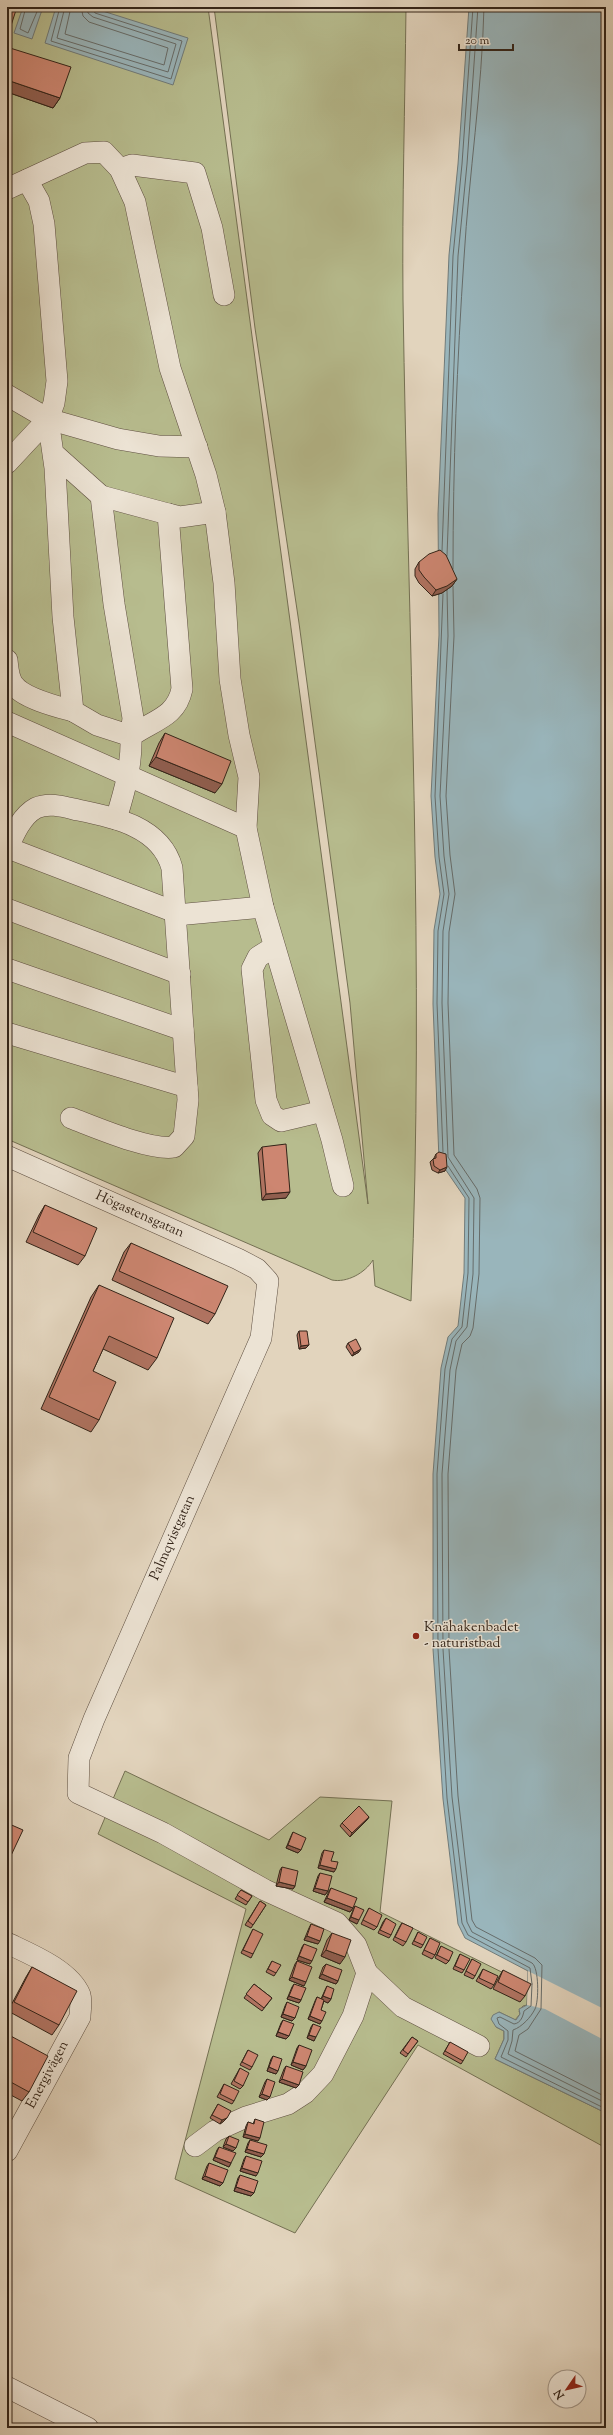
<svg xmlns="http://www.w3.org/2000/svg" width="613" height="2435" font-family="'Sorts Mill Goudy',serif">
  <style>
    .green { fill: #b7bc8e; stroke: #747053 }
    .water { fill: #99b5bb; stroke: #707b7a }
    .pier { fill: #e2d4bd }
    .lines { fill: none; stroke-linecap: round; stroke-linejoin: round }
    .shore { stroke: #666c6a; stroke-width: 1 }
    .minor-casing { stroke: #5e4f41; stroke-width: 22 }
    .minor { stroke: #ece3d4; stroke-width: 21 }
    .wall { fill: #b07361; stroke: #322318 }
    .shaded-wall { fill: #905e4f; stroke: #322318 }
    .building { fill: #cd8671; stroke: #322318 }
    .poi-dot { fill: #8f2418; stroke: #ece3d4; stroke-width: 1.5 }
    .labels { text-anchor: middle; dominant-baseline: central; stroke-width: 3; stroke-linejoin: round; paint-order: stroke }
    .street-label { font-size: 14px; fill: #322318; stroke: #ece3d4 }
    .poi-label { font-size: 14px; fill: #322318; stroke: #ece3d4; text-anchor: start }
  </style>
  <rect width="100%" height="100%" fill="#e2d4bd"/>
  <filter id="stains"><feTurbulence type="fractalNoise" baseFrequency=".005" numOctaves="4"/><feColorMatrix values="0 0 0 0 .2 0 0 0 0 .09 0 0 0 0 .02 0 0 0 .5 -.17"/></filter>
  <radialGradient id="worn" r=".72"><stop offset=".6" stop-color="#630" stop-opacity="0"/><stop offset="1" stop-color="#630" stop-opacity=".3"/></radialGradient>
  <!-- green -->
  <path class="green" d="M7 7H208L368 1204 350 1003 299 623 255 328 214 7H406C405 104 402 202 403 300 408 633 425 968 411 1301L375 1286 373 1260C365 1273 347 1283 332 1280L7 1139V759L11 751 7 749Z
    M125 1771 269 1840 320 1797 392 1801 380 1912 528 1985 527 2005 523 2006 519 2011 520 2014 515 2020 499 2012 496 2027 504 2031V2039L495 2059 606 2113V2148L418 2045 295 2233 175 2179 246 1909 98 1834Z"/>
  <!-- water -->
  <path class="water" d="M23 7H43L32 39 14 33Z
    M56 7H90L188 38 173 85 45 43Z
    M469 7H606V2113L495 2059 504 2039V2031L496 2027 491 2019 493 2015 499 2012 516 2020 520 2014 519 2009 527 2005 528 1971 465 1938 458 1924 443 1799 433 1649V1474L441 1368 448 1337 458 1326 464 1273 465 1198 439 1160 433 1004 434 930 440 894 435 857 431 796 439 635 438 514 449 255 458 164Z"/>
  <!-- pier -->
  <path class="pier" d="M528 1971 606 2010V2041L545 2009 527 2005Z"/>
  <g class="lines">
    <!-- shore -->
    <path class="shore" d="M26 7 20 29 28 33 39 7
      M60 7 51 41 171 79 182 41 95 13 92 7
      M65 7 57 38 168 72 176 44 93 17 88 13 87 7
      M71 7 65 34 164 65 168 48 89 22 83 16 81 7
      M442 551 453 256 462 164 473 7
      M447 556 458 256 467 164 478 7
      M453 569C453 466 457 361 464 258 469 174 482 91 484 7
      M453 586 454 636 446 796 450 855 455 894 449 932 448 1003 454 1155 477 1189 480 1198 479 1274 473 1328 470 1336 462 1344 456 1370 448 1474 449 1649 458 1796 472 1920 476 1927 535 1958 542 1965 541 2009 528 2029 519 2035 515 2051 606 2097
      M447 590 448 636 440 796 444 856 449 894 443 931 442 1003 448 1157 474 1198 473 1274 467 1327 456 1341 450 1370 442 1474 443 1649 452 1797 467 1922 472 1932 532 1963C539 1968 539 2001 535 2009 531 2017 522 2027 513 2030L512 2041 508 2054 606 2103
      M443 594 435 796 439 857 444 894 438 931 437 1003 443 1152
      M448 1166 469 1198 468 1273 462 1327 452 1339 445 1369 437 1474 438 1649 447 1798 462 1923 468 1935 530 1968 532 1984
      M532 1984 531 2006 524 2011C523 2016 521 2023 514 2024L500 2017 497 2018 499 2024 508 2031V2040L501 2057 606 2109"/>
    <defs>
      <g id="minor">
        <path d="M120 169 132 165 195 173 212 228 224 295"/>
        <path d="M7 189 85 153 104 152 120 169 135 202 170 368 206 475 215 512 224 583 230 679 239 735 249 777 246 828 263 907 332 1140 343 1186"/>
        <path d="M7 395 48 419 118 439 159 446 197 447"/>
        <path d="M48 419 55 468 63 617 73 711 97 725 131 736 133 718 114 604 101 496 53 453"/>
        <path d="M7 463 48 419 54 403 57 381 44 224 39 201 27 180"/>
        <path d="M101 496 168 514 182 689C176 718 153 720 131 736 132 765 125 790 116 819"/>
        <path d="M168 514 180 517 215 512"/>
        <path d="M7 660C8 668 8 677 13 684 22 698 58 707 73 711"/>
        <path d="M7 722 246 828"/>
        <path d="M8 848 175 912"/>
        <path d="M7 850C13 836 21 816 36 808 49 802 65 807 78 810 114 817 161 827 172 868L188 1100 184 1136 174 1147C150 1151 95 1127 71 1118"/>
        <path d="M7 909 180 974"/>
        <path d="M176 915 263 907"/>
        <path d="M274 947 258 957 252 969 266 1100 272 1115 281 1121 323 1111"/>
        <path d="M7 969 183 1030"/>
        <path d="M7 1033 187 1087"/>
        <path id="s1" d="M7 1156 238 1259 257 1269 268 1281 261 1338 94 1719 79 1758 78 1793 163 1833 265 1890 337 1923 356 1945 367 1973 353 2016 323 2074 305 2093 288 2104 246 2117 215 2131 195 2146"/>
        <path d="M7 1943C30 1954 70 1970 80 1995 82 2001 80 2011 80 2017L7 2151"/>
        <path d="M367 1973 403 2007 479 2046"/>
        <path d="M7 2387 88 2428"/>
      </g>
    </defs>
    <!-- minor casing -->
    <use href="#minor" class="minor-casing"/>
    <!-- minor -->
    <use href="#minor" class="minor"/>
  </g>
  <!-- wall -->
  <path class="wall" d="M10 48 60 98 53 108 7 92V53Z
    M419 562 457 579 452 586 442 593 432 596 419 583 415 576V569Z
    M165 733 215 793 149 766 159 743Z
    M262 1147 286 1198 262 1200 258 1153Z
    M436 1154 445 1171 438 1173 432 1170 430 1162 434 1158Z
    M45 1205 85 1256 78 1265 26 1242 39 1215Z
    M131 1243 215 1314 208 1324 112 1280 124 1252Z
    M99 1285 157 1358 148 1370 103 1349 93 1371 99 1420 91 1432 41 1409 91 1297Z
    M299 1331 309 1345 306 1348 299 1349 297 1335Z
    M348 1343 359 1352 352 1356 346 1347Z
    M369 1817 367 1820 350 1837 340 1826 342 1823Z
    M293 1832 298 1853 286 1848 291 1836Z
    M324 1850 331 1861 334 1872 318 1868 322 1853Z
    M282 1867 295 1886 293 1889 276 1886 280 1870Z
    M320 1873 328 1891 325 1895 313 1891 318 1876Z
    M331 1888 353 1908 350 1912 324 1902 329 1891Z
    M241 1890 252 1896 246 1905 235 1899Z
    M260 1901 266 1905 251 1928 245 1925Z
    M355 1906 357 1924 349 1920 353 1910Z
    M369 1908 377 1927 374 1930 361 1924Z
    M386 1918 391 1935 389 1938 378 1933 383 1922Z
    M402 1923 406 1942 403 1946 393 1940 400 1926Z
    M311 1924 318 1944 304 1940 309 1928Z
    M253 1929V1954L251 1958 241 1953Z
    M418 1932 423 1945 421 1948 412 1944Z
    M332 1933 340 1964 321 1956 327 1940Z
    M430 1938 435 1955 432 1959 422 1954Z
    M304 1944 310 1964 297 1960 302 1947Z
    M441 1946 449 1961 446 1964 435 1958Z
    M460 1954 464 1970 462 1973 453 1969 458 1958Z
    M472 1959 475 1976 473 1979 464 1975Z
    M272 1961 276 1973 274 1976 266 1972Z
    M297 1961 304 1986 289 1980 295 1964Z
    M326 1964 338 1981 336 1984 319 1978 323 1967Z
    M32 1967 59 2025 52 2035 8 2011 26 1977Z
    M483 1969 494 1985 491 1989 476 1981Z
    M503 1970 525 1996 520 2002 493 1989 499 1977Z
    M254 1984 272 1998 262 2011 244 1998Z
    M294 1984 301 2000 299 2003 287 1999 292 1987Z
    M327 1986 331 1999 328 2003 324 2001 321 2010 320 2024 308 2019 315 2001 317 1997 321 1999 325 1990Z
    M287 2002 295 2018 292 2021 281 2017 285 2006Z
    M283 2020 289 2036 286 2039 276 2036 281 2023Z
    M313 2024 314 2041 307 2038 311 2027Z
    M7 2034 29 2092 22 2101 7 2093Z
    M412 2037 418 2041 406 2057 400 2053Z
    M450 2042 463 2061 461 2064 443 2054Z
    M299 2045 306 2066 303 2070 291 2065 297 2048Z
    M248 2050 252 2067 250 2070 240 2065Z
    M273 2056 276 2074 267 2071 271 2059Z
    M286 2066 299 2085 296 2088 279 2082 284 2069Z
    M240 2068 243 2086 240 2089 231 2084Z
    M267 2079V2100L259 2097 265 2082Z
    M224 2084 234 2101 232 2104 217 2097Z
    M218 2104 224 2121 220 2124 210 2118Z
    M255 2119 258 2141 243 2137 246 2126 248 2122 253 2124Z
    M229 2136 236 2148 233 2151 223 2147 226 2139Z
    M250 2140 264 2154 261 2157 245 2152 248 2143Z
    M219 2147 231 2163 229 2167 213 2160 217 2150Z
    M246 2156 256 2176 240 2171 244 2159Z
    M209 2163 220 2186 202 2179 207 2166Z
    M240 2175 254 2193 251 2196 234 2191 238 2178Z"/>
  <!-- shaded-wall -->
  <path class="shaded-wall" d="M7 80 60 98 53 108 7 92Z
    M11 161 9 165 7 166V163Z
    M457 579 452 586 442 593 432 596 436 590Z
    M156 757 222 784 215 793 149 766Z
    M447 1167 445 1171 438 1173 440 1170Z
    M290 1192 286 1198 262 1200 266 1194Z
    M309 1345 306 1348 299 1349 301 1346Z
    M361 1349 359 1352 352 1356 354 1353Z
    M369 1817 367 1820 350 1837 352 1833Z
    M288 1845 301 1850 298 1853 286 1848Z
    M320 1865 336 1869 334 1872 318 1868Z
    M279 1882 295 1886 293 1889 276 1886Z
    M315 1888 328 1891 325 1895 313 1891Z
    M327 1898 353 1908 350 1912 324 1902Z
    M351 1917 359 1920 357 1924 349 1920Z
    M307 1936 320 1941 318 1944 304 1940Z
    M326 1950 345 1957 340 1964 321 1956Z
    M299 1956 312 1961 310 1964 297 1960Z
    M322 1974 338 1981 336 1984 319 1978Z
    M292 1977 306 1982 304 1986 289 1980Z
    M289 1996 301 2000 299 2003 287 1999Z
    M323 1996 331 1999 328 2003 321 2000Z
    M283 2014 295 2018 292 2021 281 2017Z
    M310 2016 322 2021 320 2024 308 2019Z
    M278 2032 289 2036 286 2039 276 2036Z
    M309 2035 316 2037 314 2041 307 2038Z
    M293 2062 306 2066 303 2070 291 2065Z
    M269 2067 278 2071 276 2074 267 2071Z
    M282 2079 299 2085 296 2088 279 2082Z
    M262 2094 270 2097 267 2100 259 2097Z
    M227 2118 224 2121 220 2124 222 2120Z
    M245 2134 260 2138 258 2141 243 2137Z
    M226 2144 236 2148 233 2151 223 2147Z
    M247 2149 264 2154 261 2157 245 2152Z
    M215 2157 231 2163 229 2167 213 2160Z
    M242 2168 258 2173 256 2176 240 2171Z
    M205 2176 223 2183 220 2186 202 2179Z
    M236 2187 254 2193 251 2196 234 2191Z"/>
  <!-- building -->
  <path class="building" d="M7 7H17L7 38Z
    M10 48 71 67 60 98 7 80V60Z
    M7 153 11 161 7 163Z
    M440 550 446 555 457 579 447 586 436 590 424 577 419 570V562L429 554Z
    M165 733 231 761 222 784 156 757Z
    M286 1144 290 1192 266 1194 262 1147Z
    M439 1152 446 1154 447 1167 440 1170 434 1166 433 1159 436 1158V1154Z
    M45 1205 97 1228 85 1256 33 1232Z
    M131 1243 228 1286 215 1314 119 1271Z
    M99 1285 174 1318 157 1358 109 1336 93 1371 116 1382 99 1420 49 1397Z
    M299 1331H307L309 1345 301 1346Z
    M356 1339 361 1349 354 1353 348 1343Z
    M359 1806 369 1817 352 1833 342 1823Z
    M7 1823 23 1830 7 1864Z
    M293 1832 306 1838 301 1850 288 1845Z
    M324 1850 334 1852 331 1861 338 1862 336 1869 320 1865Z
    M282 1867 298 1871 295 1886 279 1882Z
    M320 1873 332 1876 328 1891 315 1888Z
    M331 1888 357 1898 353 1908 327 1898Z
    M241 1890 252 1896 248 1902 237 1895Z
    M260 1901 266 1905 253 1925 248 1921Z
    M355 1906 364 1910 359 1920 351 1917Z
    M369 1908 382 1915 377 1927 363 1920Z
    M386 1918 396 1924 391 1935 380 1930Z
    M402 1923 413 1928 406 1942 395 1937Z
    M311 1924 324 1929 320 1941 307 1936Z
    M253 1929 263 1934 253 1954 243 1950Z
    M418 1932 427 1937 423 1945 414 1941Z
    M332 1933 351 1940 345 1957 326 1950Z
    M430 1938 440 1943 435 1955 424 1950Z
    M304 1944 317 1949 312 1961 299 1956Z
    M441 1946 453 1952 449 1961 437 1955Z
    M460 1954 470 1959 464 1970 455 1966Z
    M472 1959 481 1964 475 1976 466 1971Z
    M272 1961 281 1965 276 1973 268 1969Z
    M297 1961 312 1967 306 1982 292 1977Z
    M326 1964 342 1970 338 1981 322 1974Z
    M32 1967 77 1991 59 2025 14 2002Z
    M483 1969 498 1976 494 1985 479 1978Z
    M503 1970 531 1984 525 1996 498 1982Z
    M254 1984 272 1998 264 2008 246 1994Z
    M294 1984 306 1988 301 2000 289 1996Z
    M327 1986 334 1989 331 1999 323 1996Z
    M317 1997 324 2000 321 2010 326 2012 322 2021 310 2016Z
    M287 2002 299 2007 295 2018 283 2014Z
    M283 2020 294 2024 289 2036 278 2032Z
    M313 2024 321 2027 316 2037 309 2035Z
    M7 2034 48 2056 29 2092 7 2080Z
    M412 2037 418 2041 408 2054 403 2050Z
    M450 2042 468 2052 463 2061 445 2051Z
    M299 2045 312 2050 306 2066 293 2062Z
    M248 2050 258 2055 252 2067 242 2062Z
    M273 2056 282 2059 278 2071 269 2067Z
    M286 2066 303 2072 299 2085 282 2079Z
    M240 2068 249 2073 243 2086 234 2081Z
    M267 2079 275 2082 270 2097 262 2094Z
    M224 2084 239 2091 234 2101 220 2094Z
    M218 2104 231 2111 227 2118 222 2120 212 2115Z
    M255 2119 264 2122 260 2138 245 2134 248 2122 254 2124Z
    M229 2136 239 2140 236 2148 226 2144Z
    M250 2140 267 2145 264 2154 247 2149Z
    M219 2147 236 2153 231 2163 215 2157Z
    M246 2156 262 2161 258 2173 242 2168Z
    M209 2163 228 2170 223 2183 205 2176Z
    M240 2175 258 2181 254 2193 236 2187Z"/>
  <!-- markers -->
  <circle class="poi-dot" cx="416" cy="1636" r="4"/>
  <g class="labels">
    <!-- street labels -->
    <g class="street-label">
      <text stroke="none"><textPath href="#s1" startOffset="145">Högastensgatan</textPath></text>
      <text transform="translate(173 1538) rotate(-66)">Palmqvistgatan</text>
      <text transform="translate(48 2075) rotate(-62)">Energivägen</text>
    </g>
    <!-- poi labels -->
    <g class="poi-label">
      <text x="424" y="1628">Knähakenbadet<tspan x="424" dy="16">- naturistbad</tspan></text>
    </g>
  </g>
  <!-- margin -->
  <rect width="613" height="2435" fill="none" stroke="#e2d4bd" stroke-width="24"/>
  <rect x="8" y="8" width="597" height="2419" fill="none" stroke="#322318" stroke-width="2"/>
  <rect x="12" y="12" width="589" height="2411" fill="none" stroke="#322318"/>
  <!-- north arrow -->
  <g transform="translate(567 2389) rotate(236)"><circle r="19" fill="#ece3d4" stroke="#a29689"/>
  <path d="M0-3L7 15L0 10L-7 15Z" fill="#8f2418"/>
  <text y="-6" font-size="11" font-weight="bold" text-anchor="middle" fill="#322318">N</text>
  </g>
  <!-- scale -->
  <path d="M459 44v6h54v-6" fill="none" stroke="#322318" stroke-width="2"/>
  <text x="465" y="44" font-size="12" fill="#322318" stroke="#ece3d4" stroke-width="3" paint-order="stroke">20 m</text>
  <rect width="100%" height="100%" filter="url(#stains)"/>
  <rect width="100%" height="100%" fill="url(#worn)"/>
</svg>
